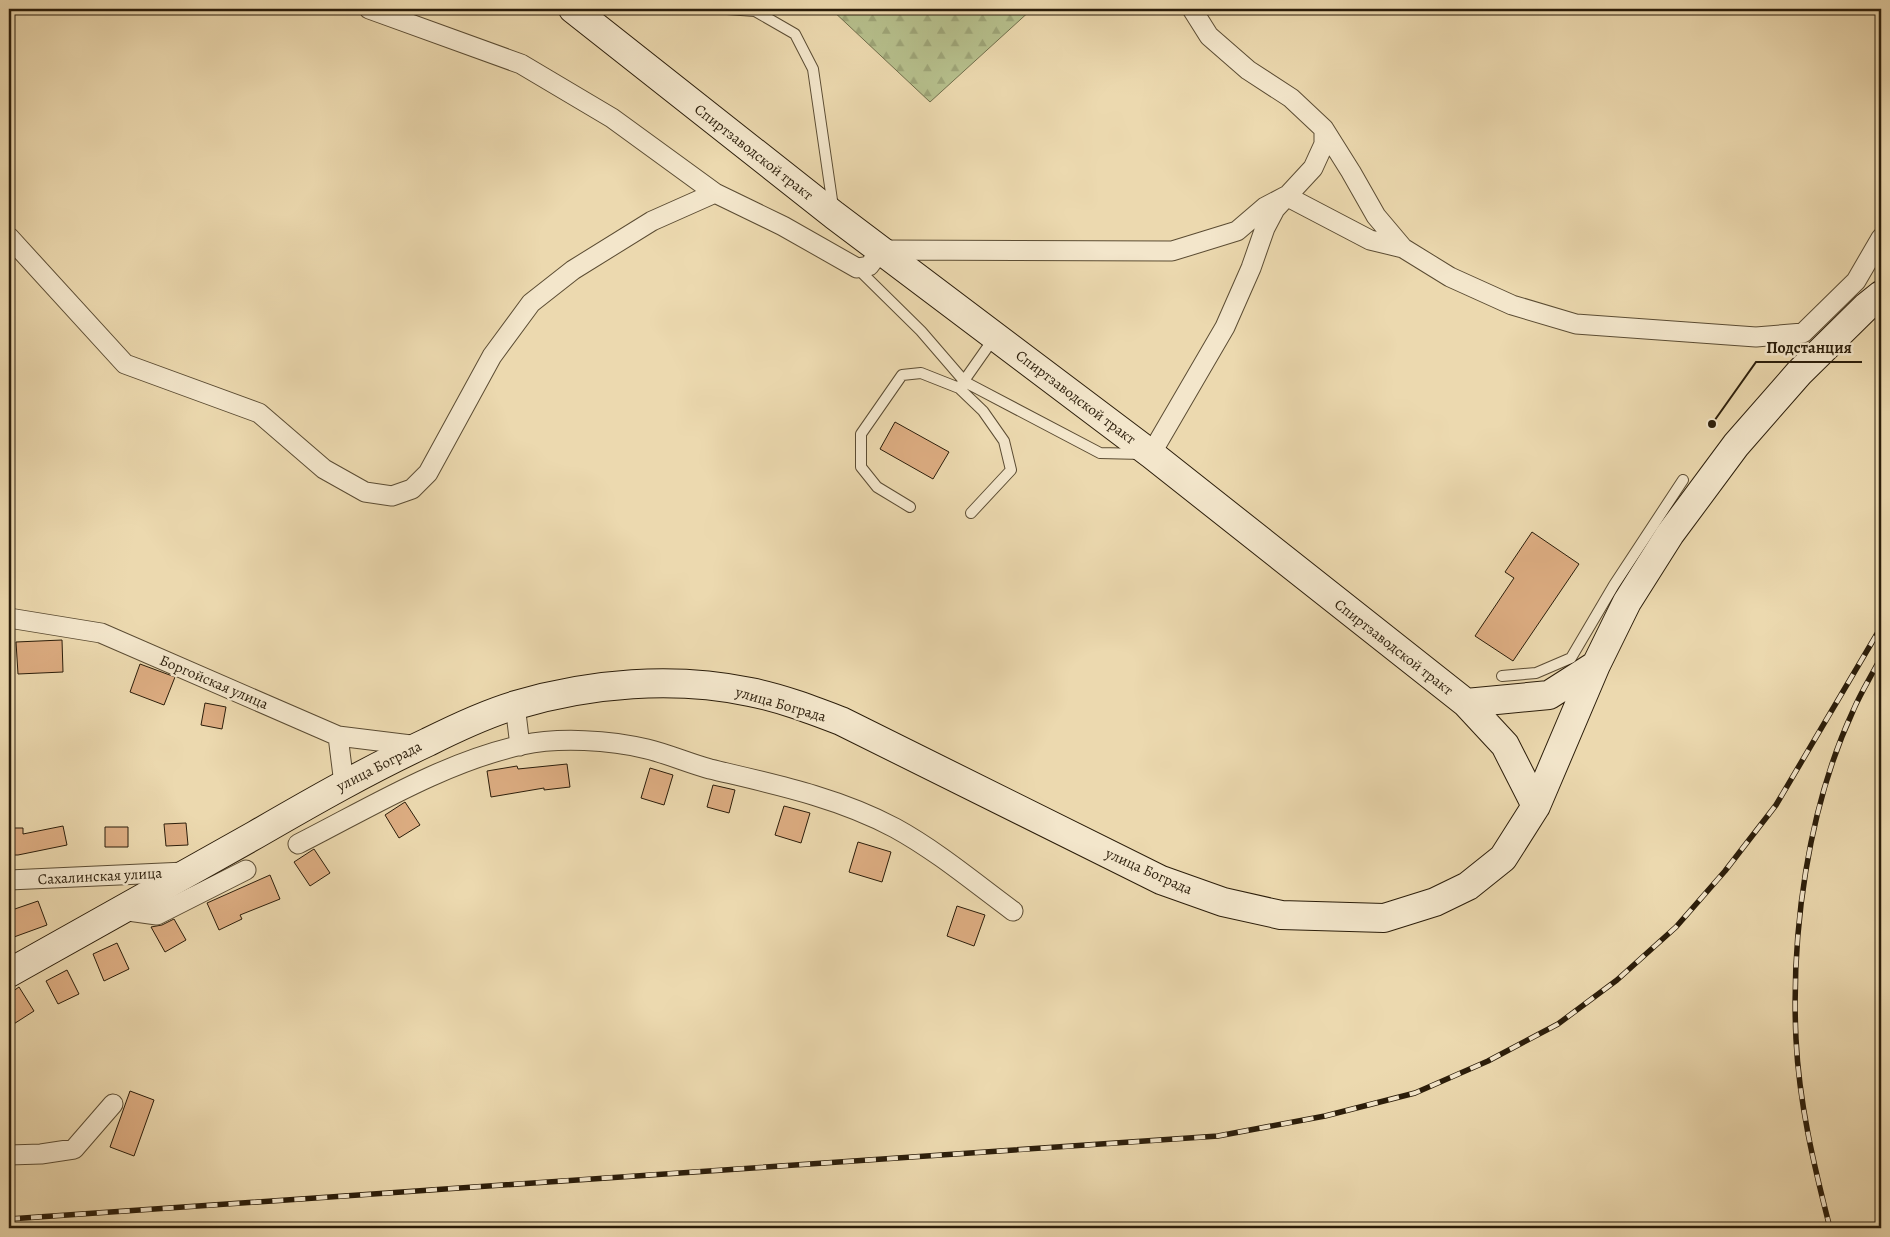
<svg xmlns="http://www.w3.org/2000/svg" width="1890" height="1237" font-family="Alegreya,serif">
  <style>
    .forest { fill: url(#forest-firs); stroke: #706e4b }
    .building { fill: #ddad82; stroke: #2b1d0a }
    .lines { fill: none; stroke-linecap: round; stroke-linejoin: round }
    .lane-casing { stroke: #5b4c33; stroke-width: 12 }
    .street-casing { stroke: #5b4c33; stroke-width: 21 }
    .secondary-casing { stroke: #2b1d0a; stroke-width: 30 }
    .lane { stroke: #f3e6cb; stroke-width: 10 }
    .street { stroke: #f3e6cb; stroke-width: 19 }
    .secondary { stroke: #f3e6cb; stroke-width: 28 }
    .rail-casing { stroke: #2b1d0a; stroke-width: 5.5 }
    .rail { stroke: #f3e6cb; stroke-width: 4; stroke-dasharray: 11; stroke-linecap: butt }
    .labels { text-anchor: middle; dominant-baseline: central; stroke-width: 5; stroke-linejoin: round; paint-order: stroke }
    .street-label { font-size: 15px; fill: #2b1d0a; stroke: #f3e6cb }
    .leader { fill: none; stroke: #2b1d0a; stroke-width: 2 }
    .callout-dot { fill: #2b1d0a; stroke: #f3e6cb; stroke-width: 2 }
    .callout-label { font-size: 16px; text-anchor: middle; font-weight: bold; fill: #2b1d0a; stroke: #f3e6cb; stroke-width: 5; stroke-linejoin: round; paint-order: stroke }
  </style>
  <defs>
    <pattern id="forest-firs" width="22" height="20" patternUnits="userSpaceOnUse" patternTransform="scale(1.25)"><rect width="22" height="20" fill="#b6bf8c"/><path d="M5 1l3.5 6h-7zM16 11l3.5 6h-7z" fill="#9da477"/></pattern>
  </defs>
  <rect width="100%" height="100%" fill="#ecd9af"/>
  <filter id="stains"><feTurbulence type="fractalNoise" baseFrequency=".004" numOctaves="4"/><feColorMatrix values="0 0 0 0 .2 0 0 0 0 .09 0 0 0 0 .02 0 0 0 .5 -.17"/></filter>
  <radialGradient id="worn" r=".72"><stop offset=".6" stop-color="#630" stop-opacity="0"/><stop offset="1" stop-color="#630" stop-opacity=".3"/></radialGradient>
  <!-- forest -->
  <path class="forest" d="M831 9H1032L930 102Z"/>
  <!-- building -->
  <path class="building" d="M895 422 949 452 933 479 880 449Z
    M1532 532 1579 564 1513 661 1475 636 1514 578 1505 572Z
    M62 640 63 672 18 674 16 642Z
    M140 664 175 677 164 705 130 692Z
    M205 703 226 707 222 729 201 725Z
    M567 764 570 787 544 790V788L491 797 487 771 517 766 518 769Z
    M650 768 673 775 664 805 641 798Z
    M713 785 735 790 729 813 707 807Z
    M405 802 420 825 399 838 385 815Z
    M784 806 810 813 801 843 775 835Z
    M186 823 188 845 166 846 164 824Z
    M63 826 67 845 18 855H9V828H23V834Z
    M105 827H128V847H105Z
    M858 842 891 852 882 882 849 872Z
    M314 849 330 873 310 886 294 862Z
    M270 875 280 899 240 915 242 919 219 930 207 903Z
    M38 901 47 925 14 937 9 922V911Z
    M957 906 985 915 974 946 947 936Z
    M174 919 186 940 165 952 151 927 162 925Z
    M117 943 129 969 104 981 93 954Z
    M67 970 79 994 58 1004 46 981Z
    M19 987 34 1011 9 1027V994Z
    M130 1091 154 1100 134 1156 110 1147Z"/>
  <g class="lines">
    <defs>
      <path id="lane" d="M727 9 755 11 795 34 813 69 833 207
        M857 268 921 331 965 382 1100 453 1142 454
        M961 385 994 338
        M910 507 877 487 861 467V434L902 375 921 373 959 388 983 411 1004 441 1011 470 971 513
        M1502 676 1536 673 1571 658 1614 585 1683 480"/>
      <path id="street" d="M369 9 521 64 612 118 715 193
        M1192 9 1209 36 1248 70 1291 98 1324 129 1351 172 1376 216 1403 248
        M9 237 125 364 259 413 324 469 365 492 392 496 412 489 428 473 492 356 531 303 573 270 652 221 715 193 783 226 857 268 869 266 881 250 1172 251 1237 231 1265 207 1286 196 1370 240 1403 248 1450 277 1512 305 1576 324 1756 337 1803 333 1856 281 1881 238
        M1151 454 1225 327 1251 268 1265 228 1275 209 1313 168 1324 144V129
        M9 618 101 633 338 736 419 746
        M515 705 520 746
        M338 736 344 784
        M298 844C369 808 444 762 522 745 559 737 610 740 647 749 668 754 688 763 710 769 773 784 837 797 895 828 937 851 975 883 1013 911
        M9 880 185 872
        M121 910 157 915 246 870
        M9 1155 41 1154 74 1149 113 1104"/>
      <path id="secondary" d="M573 9 834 215 1151 454 1466 703 1505 745 1536 806
        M1466 703 1549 695 1596 665
        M9 973C91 927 173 881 255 835 312 802 368 770 428 742 456 728 485 714 516 705 590 683 674 676 750 692 781 698 812 710 841 721L1161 880 1223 902 1281 915 1384 918 1435 902 1468 886 1503 858 1536 806 1596 665 1627 602 1670 534 1736 445 1799 373 1866 307 1881 295"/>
    </defs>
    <!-- lane casing -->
    <use href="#lane" class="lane-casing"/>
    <!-- street casing -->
    <use href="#street" class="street-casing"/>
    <!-- secondary casing -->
    <use href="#secondary" class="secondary-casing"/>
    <!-- lane -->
    <use href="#lane" class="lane"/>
    <!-- street -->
    <use href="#street" class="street"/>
    <!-- secondary -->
    <use href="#secondary" class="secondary"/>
    <defs>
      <path id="rail" d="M9 1219 1218 1136 1325 1116 1415 1093 1488 1061 1558 1024 1617 980 1676 927 1725 871 1776 805 1881 627
        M1830 1228C1814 1166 1799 1103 1796 1039 1791 932 1808 808 1853 711 1861 692 1872 675 1881 657"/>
    </defs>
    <!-- rail casing -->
    <use href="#rail" class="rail-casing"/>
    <!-- rail -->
    <use href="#rail" class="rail"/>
  </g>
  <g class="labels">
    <!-- street labels -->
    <g class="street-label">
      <text transform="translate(754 152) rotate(38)">Спиртзаводской тракт</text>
      <text transform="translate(1076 397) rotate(37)">Спиртзаводской тракт</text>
      <text transform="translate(1394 647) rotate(38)">Спиртзаводской тракт</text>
      <text transform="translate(214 682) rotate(23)">Боргойская улица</text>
      <text transform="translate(781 704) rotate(16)">улица Бограда</text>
      <text transform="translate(379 766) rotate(-27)">улица Бограда</text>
      <text transform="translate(1149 871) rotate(24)">улица Бограда</text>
      <text transform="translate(100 876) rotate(-3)">Сахалинская улица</text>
    </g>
  </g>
  <!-- callouts -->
  <path class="leader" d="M1712 424L1756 362H1862"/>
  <circle class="callout-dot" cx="1712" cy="424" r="5"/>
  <g class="callout-label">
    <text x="1809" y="353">Подстанция</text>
  </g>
  <!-- margin -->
  <rect width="1890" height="1237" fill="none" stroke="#ecd9af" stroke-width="30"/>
  <rect x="10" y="10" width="1870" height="1217" fill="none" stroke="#2b1d0a" stroke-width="2.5"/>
  <rect x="15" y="15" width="1860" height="1207" fill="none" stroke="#2b1d0a"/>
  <rect width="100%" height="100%" filter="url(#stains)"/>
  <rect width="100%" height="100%" fill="url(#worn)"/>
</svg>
